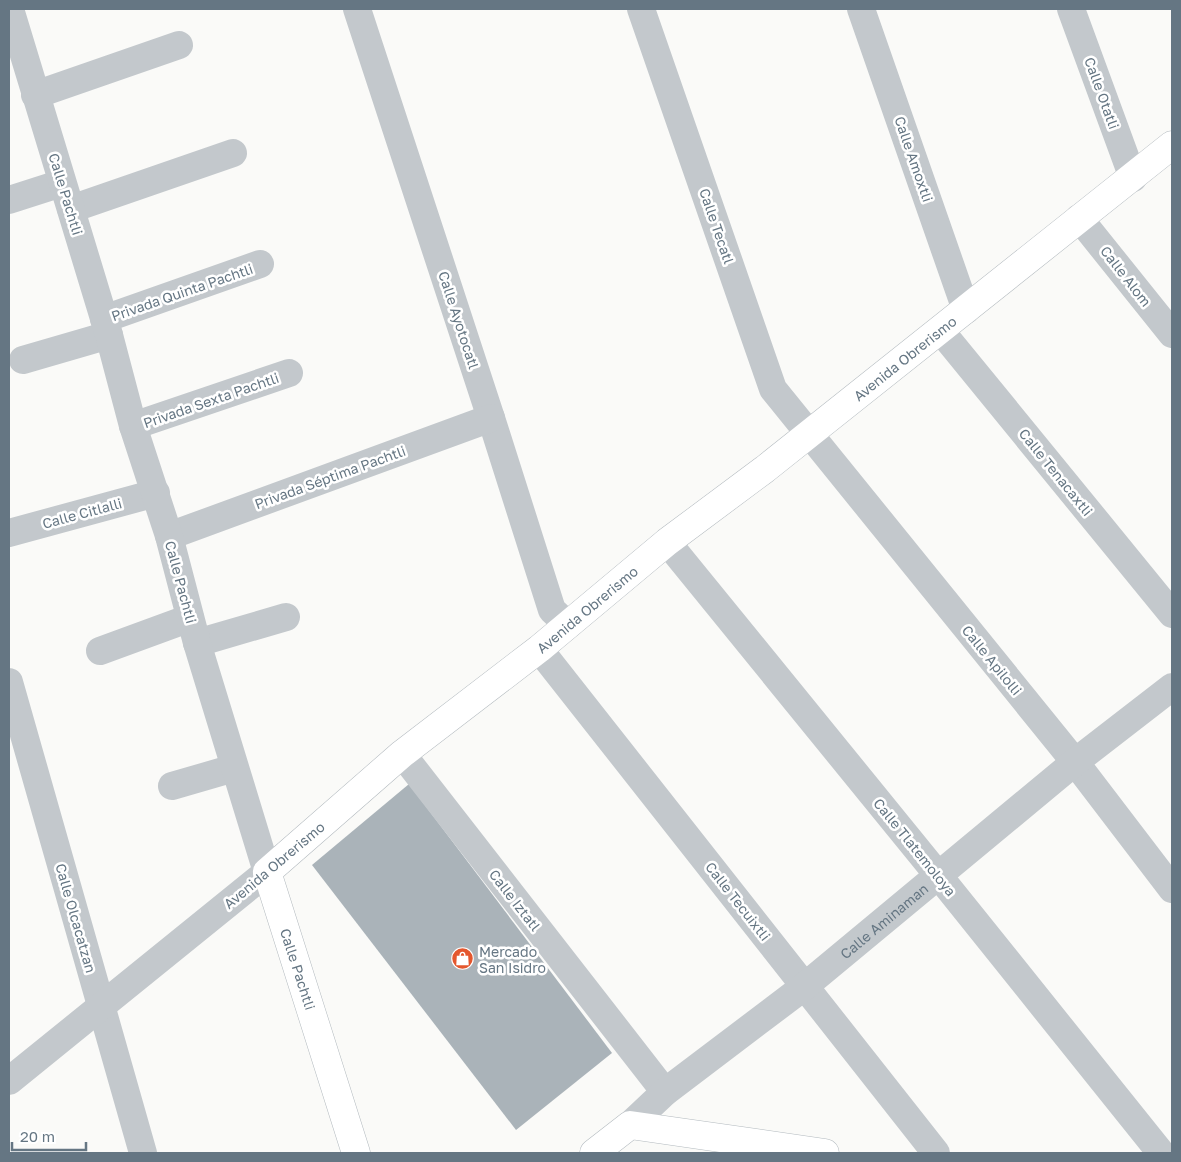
<svg xmlns="http://www.w3.org/2000/svg" width="1181" height="1162" font-family="'Golos Text',sans-serif">
  <style>
    .building { fill: #aab3b9 }
    .lines { fill: none; stroke-linecap: round; stroke-linejoin: round }
    .secondary-casing { stroke: #b3babf; stroke-width: 29 }
    .street { stroke: #c3c8cc; stroke-width: 28 }
    .secondary { stroke: #fff; stroke-width: 28 }
    .labels { text-anchor: middle; dominant-baseline: central; stroke-width: 5; stroke-linejoin: round; paint-order: stroke }
    .street-label { font-size: 14px; fill: #657683; stroke: #fff }
    .poi-label { font-size: 14px; fill: #657683; stroke: #fff; text-anchor: start }
  </style>
  <rect width="100%" height="100%" fill="#fafaf8"/>
  <!-- building -->
  <path class="building" d="M409 784 612 1053 516 1130 312 865Z"/>
  <g class="lines">
    <defs>
      <g id="secondary">
        <path id="s2" d="M356 1153 267 872 402 754 539 649 667 542 765 469 1172 145"/>
        <path d="M594 1153 630 1125 825 1153"/>
      </g>
    </defs>
    <!-- secondary casing -->
    <use href="#secondary" class="secondary-casing"/>
    <!-- street -->
    <g class="street">
      <path d="M357 9 491 418 552 610 568 625"/>
      <path d="M641 9 773 389 1075 762 1172 889"/>
      <path d="M861 9 966 310"/>
      <path d="M1071 9 1133 178"/>
      <path d="M35 95 179 45"/>
      <path d="M9 200 62 183"/>
      <path d="M71 209 233 153"/>
      <path d="M1079 218 1172 334"/>
      <path d="M104 319 260 264"/>
      <path d="M940 330 1172 614"/>
      <path d="M23 360 109 335"/>
      <path d="M133 426 289 373"/>
      <path d="M9 533 156 493"/>
      <path d="M169 536 491 418"/>
      <path d="M667 542 938 875 1161 1153"/>
      <path d="M197 643 286 617"/>
      <path d="M539 649 936 1153"/>
      <path d="M100 651 190 618"/>
      <path d="M9 682 143 1153"/>
      <path d="M402 754 665 1092"/>
      <path d="M172 786 234 768"/>
      <path d="M9 1081 267 872 197 643 169 536 133 426 109 335 10 9"/>
      <path id="s1" d="M630 1125 665 1092 805 986 1075 762 1172 687"/>
    </g>
    <!-- secondary -->
    <use href="#secondary" class="secondary"/>
  </g>
  <!-- icons -->
  <defs>
    <symbol id="shop-disc" viewBox="-11 -11 22 22"><circle r="9.5" fill="#e4572e" stroke="#fff"/><path d="M-5-2.5h2.3a2.7 3.5 0 0 1 5.4 0H5L5.5 6h-11ZM-1.5-2.5h3a1.5 2.3 0 0 0-3 0Z" fill="#fff"/></symbol>
  </defs>
  <g fill-rule="evenodd">
    <use href="#shop-disc" x="450" y="946" width="25" height="25"/>
  </g>
  <g class="labels">
    <!-- street labels -->
    <g class="street-label">
      <text transform="translate(1102 93) rotate(70)">Calle Otatli</text>
      <text transform="translate(914 159) rotate(71)">Calle Amoxtli</text>
      <text transform="translate(66 194) rotate(73)">Calle Pachtli</text>
      <text transform="translate(717 226) rotate(71)">Calle Tecatl</text>
      <text transform="translate(1126 276) rotate(52)">Calle Alom</text>
      <text transform="translate(182 292) rotate(-19)">Privada Quinta Pachtli</text>
      <text transform="translate(459 320) rotate(72)">Calle Ayotocatl</text>
      <text stroke="none"><textPath href="#s2" startOffset="1114">Avenida Obrerismo</textPath></text>
      <text transform="translate(211 400) rotate(-19)">Privada Sexta Pachtli</text>
      <text transform="translate(1056 472) rotate(51)">Calle Tenacaxtli</text>
      <text transform="translate(330 477) rotate(-20)">Privada Séptima Pachtli</text>
      <text transform="translate(82 513) rotate(-15)">Calle Citlalli</text>
      <text transform="translate(181 582) rotate(75)">Calle Pachtli</text>
      <text stroke="none"><textPath href="#s2" startOffset="709">Avenida Obrerismo</textPath></text>
      <text transform="translate(992 660) rotate(51)">Calle Apilolli</text>
      <text transform="translate(915 847) rotate(51)">Calle Tlatemoloya</text>
      <text transform="translate(274 865) rotate(-40)">Avenida Obrerismo</text>
      <text transform="translate(515 900) rotate(52)">Calle Iztatl</text>
      <text transform="translate(738 901) rotate(52)">Calle Tecuixtli</text>
      <text transform="translate(76 918) rotate(74)">Calle Olcacatzan</text>
      <text stroke="none"><textPath href="#s1" startOffset="326">Calle Aminaman</textPath></text>
      <text transform="translate(298 969) rotate(72)">Calle Pachtli</text>
    </g>
    <!-- poi labels -->
    <g class="poi-label">
      <text x="479" y="951">Mercado<tspan x="479" dy="16">San Isidro</tspan></text>
    </g>
  </g>
  <!-- border -->
  <rect width="1181" height="1162" fill="none" stroke="#657683" stroke-width="20"/>
  <!-- scale -->
  <path d="M12 1142v8h74v-8" fill="none" stroke="#657683" stroke-width="2.5"/>
  <text x="20" y="1142" font-size="15" fill="#657683" stroke="#ffffff" stroke-width="4" paint-order="stroke">20 m</text>
</svg>
